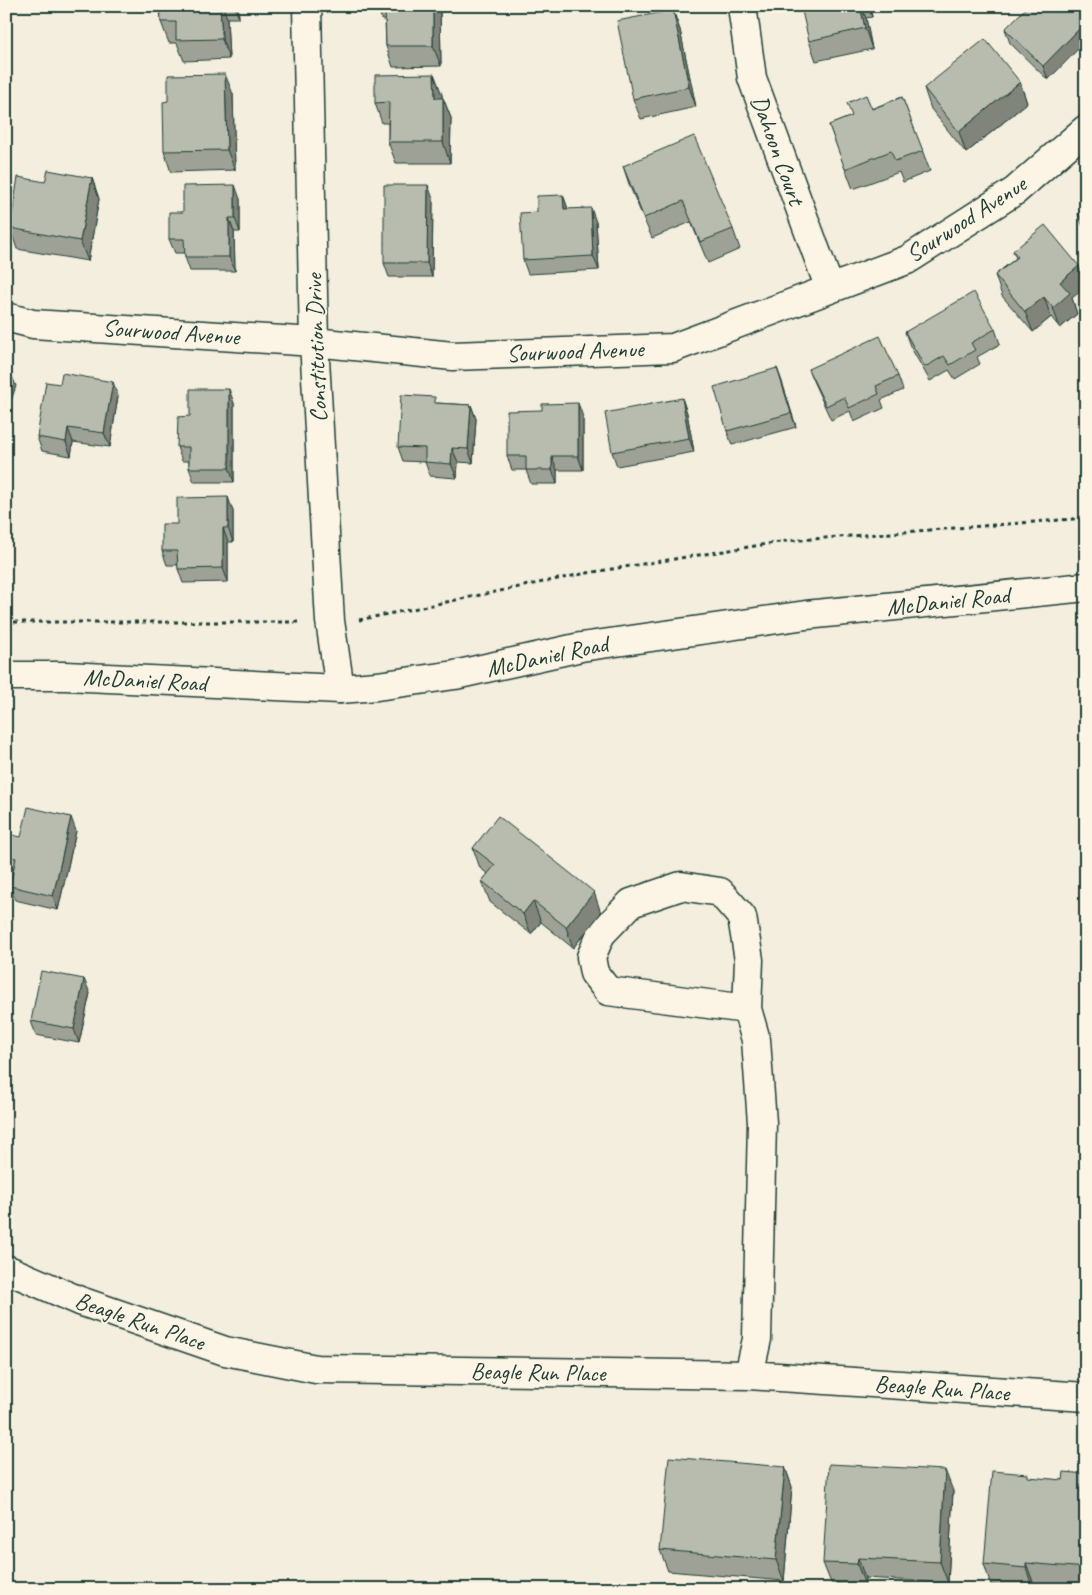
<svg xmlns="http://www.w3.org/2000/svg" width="1092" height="1595" font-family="Caveat,sans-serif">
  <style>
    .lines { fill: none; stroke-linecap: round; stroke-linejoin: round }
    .minor-casing { stroke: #1f3d34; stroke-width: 31 }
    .major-casing { stroke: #1f3d34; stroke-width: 31 }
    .path { stroke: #1f3d34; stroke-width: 3; stroke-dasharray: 4 4; stroke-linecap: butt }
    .minor { stroke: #fcf5e5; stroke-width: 28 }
    .major { stroke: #fcf5e5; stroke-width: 28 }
    .wall { fill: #9ea296; stroke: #1f3d34 }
    .shaded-wall { fill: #81847a; stroke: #1f3d34 }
    .building { fill: #b8bcae; stroke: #1f3d34 }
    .labels { text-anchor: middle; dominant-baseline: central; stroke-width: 4; stroke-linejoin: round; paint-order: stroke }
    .street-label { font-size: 24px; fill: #1f3d34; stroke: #fcf5e5 }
  </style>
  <rect width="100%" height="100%" fill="#f3eede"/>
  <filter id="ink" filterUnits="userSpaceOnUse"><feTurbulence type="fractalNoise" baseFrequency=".02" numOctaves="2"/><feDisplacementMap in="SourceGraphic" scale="10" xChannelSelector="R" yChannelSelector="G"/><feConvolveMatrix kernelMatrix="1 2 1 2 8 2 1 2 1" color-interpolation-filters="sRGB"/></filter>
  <g filter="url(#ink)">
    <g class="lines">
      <defs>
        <path id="minor" d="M307 6 314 342 330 621 340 689
          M742 6 752 78 830 289
          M6 317 33 324 314 342 453 356 673 348 907 260 1015 191 1086 129
          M747 1009 608 991 594 973 591 957 601 934 631 903 681 886 720 892 742 917 749 960 747 1009 756 1040 762 1123 757 1339 749 1375
          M6 1269 80 1301 225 1351 316 1369 749 1375 1086 1397"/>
        <path id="major" d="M6 676H65L340 689 377 686 455 675 581 647 806 615 1086 587"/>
      </defs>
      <!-- minor casing -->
      <use href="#minor" class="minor-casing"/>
      <!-- major casing -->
      <use href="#major" class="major-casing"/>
      <!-- path -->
      <path class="path" d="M359 620 587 573 786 541 1086 518
        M6 622H301"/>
      <!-- minor -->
      <use href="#minor" class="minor"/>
      <!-- major -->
      <use href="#major" class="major"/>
    </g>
    <!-- wall -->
    <path class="wall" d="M160 6H238L239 18H227L229 59 184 61 177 43H169L161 22Z
      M377 6H440L441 66 393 67 386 46 385 20H382Z
      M613 6H628L614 8Z
      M812 6H870L872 17 866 18 872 49 816 61 809 41 813 9Z
      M1028 6 1048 80 1010 43 1005 29Z
      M673 10 680 30 696 107 641 119 633 99Z
      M434 74 442 95V98H443L451 118 450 163H396L388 142V123H382L375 103Z
      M1020 82 1027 103 966 153 931 109 924 88Z
      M233 94 235 170 171 172 164 151Z
      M902 97 930 171 903 182 899 172 853 189 829 125Z
      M623 166 733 229 740 249 708 263 691 222 652 238 630 187Z
      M92 178 99 199 88 261 17 249 10 228 45 182Z
      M563 195 568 209 596 222 599 270 528 274 523 260 537 212Z
      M240 199V232H234L235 271H190L185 257V253H175L169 239 183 212Z
      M433 199 432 277H389L384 263Z
      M1086 208V234L1078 214Z
      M1013 251 1072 298 1077 314 1060 328 1051 317 1033 332 1002 296 995 275 1016 258Z
      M995 329 1000 344 977 357 980 364 955 379 949 370 930 381 910 346 905 332Z
      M777 368 782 382 796 427 732 445 727 431Z
      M808 369 898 376 903 390 881 400 884 408 854 422 850 411 831 420 814 383Z
      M60 384 118 396 110 447 73 442 71 456 42 451 37 437Z
      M682 398 687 413 694 452 617 466 612 452Z
      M234 403V482H194L189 468V461H182L177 447 190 416Z
      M437 403 471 405 476 419 473 463 458 462 457 478 430 476 425 462 403 461 398 447Z
      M583 417V470H557V484H531L526 470H512L507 456Z
      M233 511V542H228V582L183 583 178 569V565H167L162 551 177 524Z
      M76 831 58 910 15 900 10 886 13 870 8 856 21 837Z
      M473 848 601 913 573 948 541 922 531 934 490 902 482 881 488 874 480 868Z
      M90 993 79 1043 36 1035 31 1021Z
      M785 1467 792 1487 784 1581 668 1571 660 1550Z
      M1086 1474V1588L1034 1584 1033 1589 991 1585 984 1564 1030 1478 1063 1480Z
      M953 1491 948 1583 865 1578V1585L831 1583 823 1563Z"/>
    <!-- shaded-wall -->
    <path class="shaded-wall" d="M220 6H223L227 18 229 59 222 39Z
      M234 6H238L239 18Z
      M433 6H440L441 66 433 46Z
      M860 6H861L866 18 872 49 865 28Z
      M868 6H870L872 17Z
      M673 10 680 30 696 107 689 87Z
      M1086 22V41L1048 80 1043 66Z
      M225 74 233 94 235 170 227 150Z
      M434 74 442 95V118L435 98Z
      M1020 82 1027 103 966 153 959 132Z
      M443 98 451 118 450 163 443 142Z
      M92 178 99 199 88 261 80 241Z
      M235 185 240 199V232L235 218Z
      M428 185 433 199 432 277 427 263Z
      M563 195 568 209H564Z
      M591 208 596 222 599 270 593 256Z
      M229 218 234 232 235 271 229 257Z
      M1079 266 1086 284V287L1072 298 1077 314 1060 328 1053 308 1060 282Z
      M1044 297 1051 317 1033 332 1025 312Z
      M8 366 16 386 6 416V372Z
      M777 368 782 382 796 427 791 413Z
      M113 382 118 396 110 447 104 433Z
      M229 389 234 403V482L229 468Z
      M682 398 687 413 694 452 689 438Z
      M578 403 583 417V470L578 456Z
      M471 405 476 419 473 463 468 449Z
      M68 428 73 442 71 456 66 442Z
      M452 448 458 462 457 478 451 464Z
      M552 456 557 470V484L552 470Z
      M228 497 233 511V542L228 528Z
      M223 528 228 542V582L223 568Z
      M71 817 76 831 58 910 53 896Z
      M594 892 601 913 573 948 566 927Z
      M533 901 541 922 531 934 523 914Z
      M84 979 90 993 79 1043 74 1029Z
      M785 1467 792 1487 784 1581 776 1560Z
      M945 1470 953 1491 948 1583 940 1562Z
      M858 1558 865 1578V1585L857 1564Z
      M1026 1563 1034 1584 1033 1589 1026 1568Z"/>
    <!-- building -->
    <path class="building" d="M160 6H220L222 39 176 40V22H161Z
      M385 6H433V46H386Z
      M812 6H860L865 28 809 41 802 11 813 9Z
      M1028 6H1086V22L1043 66 1005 29Z
      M673 10 689 87 633 99 617 21Z
      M985 39 1020 82 959 132 924 88Z
      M225 74 227 150 164 151 163 102 168 101V75Z
      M434 74 435 98H443V142H388L389 102 375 103V75Z
      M866 95 872 109 902 97 923 151 895 161 891 151 845 169 829 125 852 116 847 103Z
      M694 136 733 229 700 242 683 201 644 218 623 166Z
      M48 170 92 178 80 241 10 228 18 177 45 182Z
      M235 185V218H229V257H185L184 239H169V212H183V186Z
      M384 185H428L427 263H384Z
      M563 195 564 209 591 208 593 256 523 260 520 213 537 212V196Z
      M1086 208V223L1078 214Z
      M1045 225 1079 266 1060 282 1070 293 1053 308 1044 297 1025 312 995 275 1018 257 1013 251Z
      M974 292 995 329 971 343 975 350 950 365 944 356 925 367 905 332Z
      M880 336 898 376 876 386 879 394 849 408 844 397 826 406 808 369Z
      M777 368 791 413 727 431 714 387Z
      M62 373 113 382 104 433 68 428 66 442 37 437 46 382 60 384Z
      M190 389H229V468H189V447H177L178 417 190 416Z
      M401 395 435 397V403L471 405 468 449 452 448 451 464 425 462V448L398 447Z
      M682 398 689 438 612 452 605 413Z
      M578 403V456H552V470H526V456H507V411L542 410V404Z
      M228 497V528H223V568L178 569 177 551H162V524H177V498Z
      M28 807 71 817 53 896 10 886 16 858 8 856 12 835 21 837Z
      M498 816 594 892 566 927 533 901 523 914 482 881 495 865 473 848Z
      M41 971 84 979 74 1029 31 1021Z
      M669 1457 785 1467 776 1560 660 1550Z
      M829 1464 945 1470 940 1562 858 1558 857 1564 823 1563Z
      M992 1471 1028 1474V1477L1063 1480 1064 1472 1086 1474V1568L1026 1563V1568L984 1564Z"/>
  </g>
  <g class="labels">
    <!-- street labels -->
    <g class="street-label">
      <text transform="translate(778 150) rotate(70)">Dahoon Court</text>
      <text transform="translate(966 219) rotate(-33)">Sourwood Avenue</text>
      <text transform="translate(171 332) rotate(4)">Sourwood Avenue</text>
      <text transform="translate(316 348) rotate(-92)">Constitution Drive</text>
      <text transform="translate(575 351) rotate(-2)">Sourwood Avenue</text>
      <text transform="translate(948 601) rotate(-6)">McDaniel Road</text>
      <text transform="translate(547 656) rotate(-12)">McDaniel Road</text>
      <text transform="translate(145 680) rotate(3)">McDaniel Road</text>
      <text transform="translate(140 1321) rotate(19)">Beagle Run Place</text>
      <text transform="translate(538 1372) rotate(1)">Beagle Run Place</text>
      <text transform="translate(942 1388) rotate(4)">Beagle Run Place</text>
    </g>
  </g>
  <!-- margin -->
  <rect width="1092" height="1595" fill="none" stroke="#fcf5e5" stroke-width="25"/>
  <rect x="12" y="12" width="1067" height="1570" fill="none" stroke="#1f3d34" stroke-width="2" filter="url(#ink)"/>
</svg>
